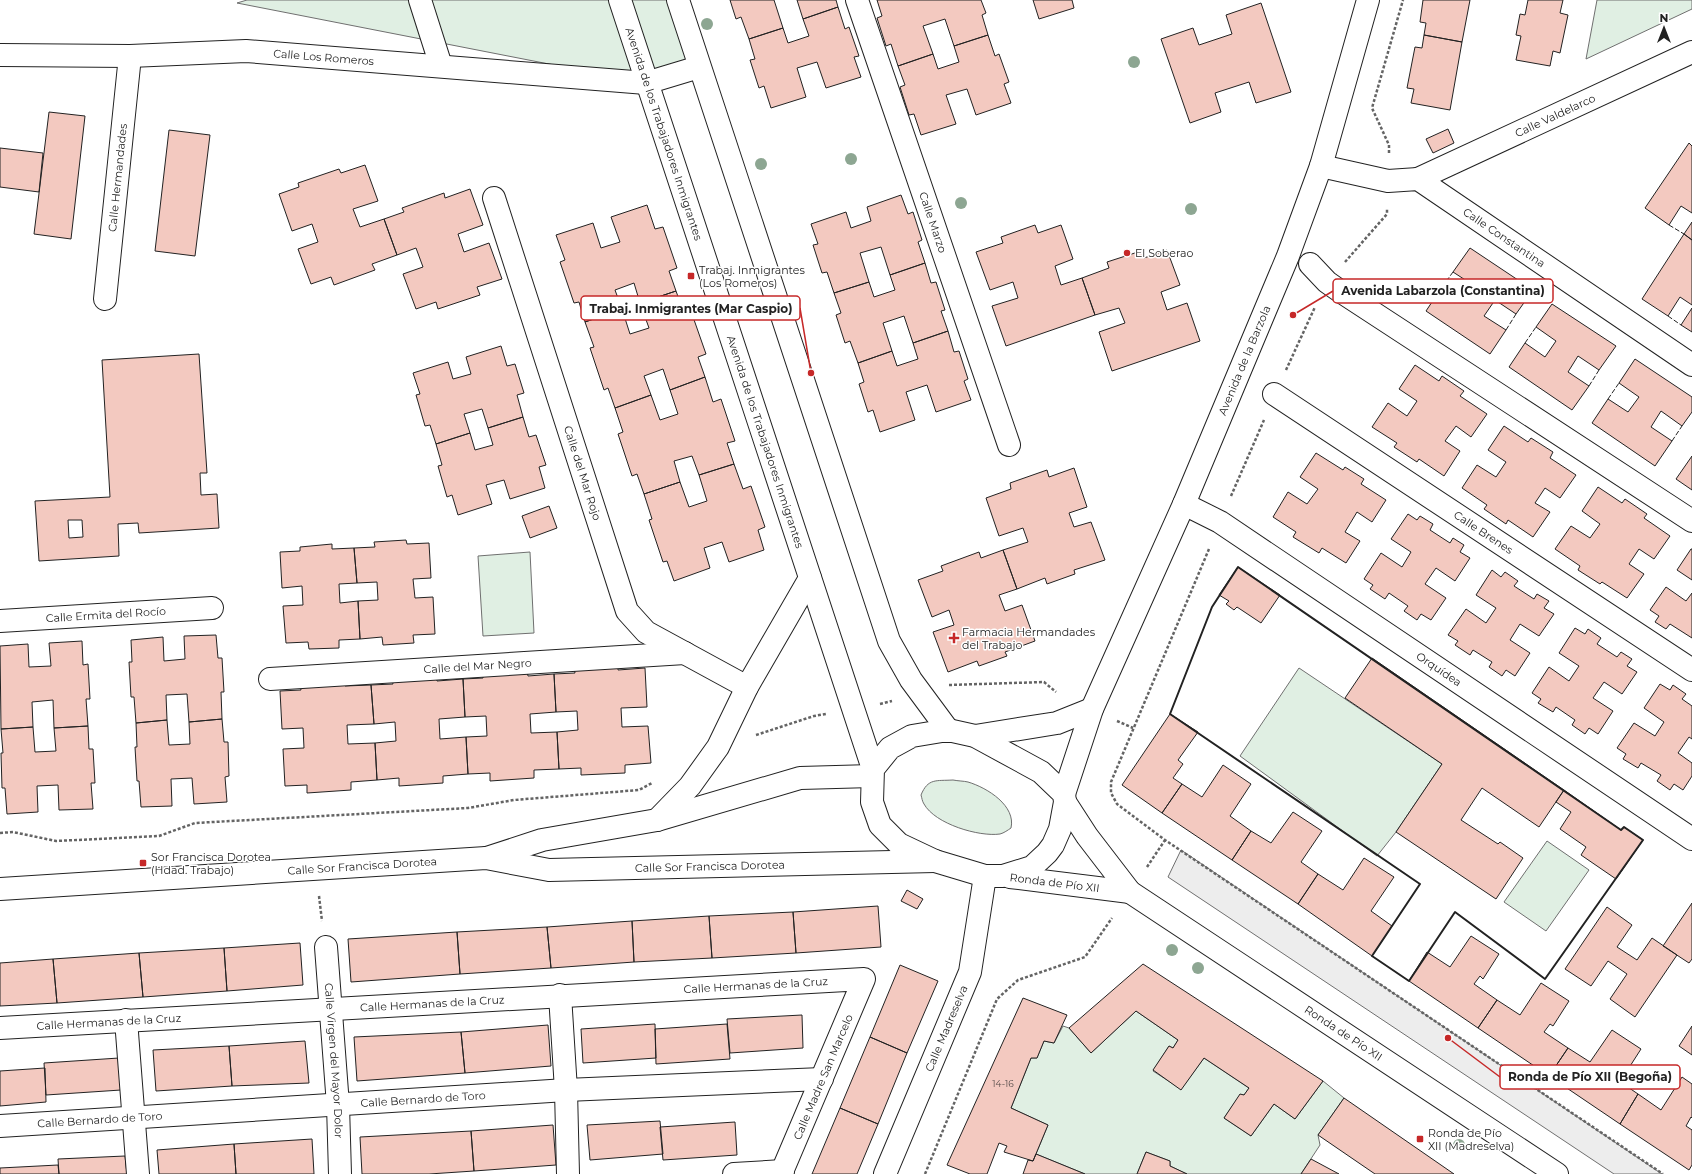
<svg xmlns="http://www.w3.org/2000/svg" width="1692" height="1174" font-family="Montserrat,sans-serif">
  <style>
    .green { fill: #e0efe3; stroke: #6f6f6f }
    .parking { fill: #ededed; stroke: #6f6f6f }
    .building { fill: #f3c9c0; stroke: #222; fill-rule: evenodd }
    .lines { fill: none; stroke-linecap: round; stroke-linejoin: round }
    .minor-casing { stroke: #222; stroke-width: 24 }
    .major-casing { stroke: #222; stroke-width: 24 }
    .path { stroke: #646464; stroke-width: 2.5; stroke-dasharray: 3 2; stroke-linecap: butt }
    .minor { stroke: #fff; stroke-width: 22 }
    .major { stroke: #fff; stroke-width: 22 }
    .fence { stroke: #222; stroke-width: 1; stroke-dasharray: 5 2; stroke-linecap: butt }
    .wall { stroke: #222; stroke-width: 2 }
    .tree { fill: #8da692 }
    .poi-dot { fill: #c62828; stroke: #fff; stroke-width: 1.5 }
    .labels { text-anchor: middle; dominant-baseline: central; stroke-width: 3; stroke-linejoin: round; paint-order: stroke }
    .number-label { font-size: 9px; fill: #564c4a }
    .street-label { font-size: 11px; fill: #222; stroke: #fff }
    .poi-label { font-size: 11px; fill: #222; stroke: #fff; text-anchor: start }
    .leader { fill: none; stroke: #c62828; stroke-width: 1.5 }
    .callout-dot { fill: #c62828; stroke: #fff; stroke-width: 1.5 }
    .callout { fill: #fff; stroke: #c62828; stroke-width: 1.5 }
    .callout-label { font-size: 12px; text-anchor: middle; font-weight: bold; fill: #222 }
  </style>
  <rect width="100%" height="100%" fill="#fff"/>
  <!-- green -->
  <path class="green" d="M247 0H677L699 67 646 83 237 3Z
    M1597 0H1692V9L1586 59Z
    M530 552 534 633 483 636 478 556Z
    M1299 668 1442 764 1396 832 1377 856 1240 756Z
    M953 780C958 781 964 781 968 782 988 788 1016 806 1011 828 1008 830 1004 833 1000 834 979 837 935 824 924 804 922 801 922 798 921 795 928 778 936 781 953 780Z
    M1547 841 1589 870 1546 931 1504 902Z
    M1136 1011 1178 1040 1173 1048 1169 1046 1153 1071 1181 1089 1204 1058 1249 1088 1244 1095H1240L1224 1118 1251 1136 1274 1104 1295 1119 1323 1081 1344 1098 1318 1135 1320 1145 1301 1174H1187L1170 1166V1161L1146 1152 1137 1174H1085L1036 1154 1048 1125 1011 1108 1031 1058H1037L1044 1041 1054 1043 1063 1026 1069 1028 1091 1053Z"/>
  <!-- parking -->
  <path class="parking" d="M1181 850 1662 1174H1614L1168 877Z"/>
  <!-- building -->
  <path class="building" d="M730 0H774L783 28 749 39 741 17 736 19Z
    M797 0H836L838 7 803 19Z
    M877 0H981L986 13 982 15 988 35 954 46 945 19 923 26 933 54 898 66 891 44 886 46 877 18 882 16Z
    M1033 0H1072L1074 8 1039 19Z
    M1423 0H1470L1462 42 1424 35 1426 23 1420 22Z
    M1528 0H1563L1560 13 1568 15 1560 53 1553 51 1550 66 1516 60 1521 36 1516 35 1520 14 1525 15Z
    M1261 3 1291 92 1256 103 1249 82 1215 93 1221 112 1190 123 1161 39 1193 28 1199 45 1232 34 1226 15Z
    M838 7 845 29 849 27 859 56 854 57 861 77 826 88 817 62 797 68 806 97 771 108 764 86 759 88 750 60 755 59 749 39 783 28 788 43 809 36 803 19Z
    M988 35 995 56 999 54 1009 82 1004 84 1011 103 976 115 967 89 946 95 956 124 921 135 914 114 909 115 900 87 905 85 898 66 933 54 938 69 959 62 954 46Z
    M1424 35 1462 42 1450 110 1411 103 1414 89 1407 88 1415 47 1422 48Z
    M49 112 85 116 71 239 34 234Z
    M1448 129 1454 143 1433 153 1426 139Z
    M169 130 210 135 195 256 155 251Z
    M1689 143 1692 146V213L1681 206 1669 225 1645 208Z
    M0 148 43 153 39 192 0 187Z
    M365 165 378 201 353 209 360 227 384 219 397 255 372 264 375 270 334 285 331 277 311 284 298 249 318 242 312 224 292 231 279 194 299 187 298 183 339 169 341 173Z
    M470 189 483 225 458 234 464 252 489 243 502 279 477 287 480 295 438 309 436 302 416 309 403 274 423 267 416 248 397 255 384 219 404 212 402 208 444 193 445 198Z
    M901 195 908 214 913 212 922 240 918 242 925 263 890 275 881 247 860 253 869 282 834 293 827 272 822 273 813 245 818 244 811 224 846 212 851 228 871 221 867 207Z
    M647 205 655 229 663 227 677 268 669 271 676 291 640 303 634 283 615 290 622 309 585 322 579 302 574 303 560 262 565 260 556 235 593 223 601 248 620 242 611 217Z
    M1692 222V240L1684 234Z
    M1035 225 1038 233 1061 225 1073 259 1055 266 1061 285 1082 278 1095 315 1006 346 992 306 1018 298 1013 282 990 290 976 252 1003 243 1001 237Z
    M1684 234 1692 240V305L1680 297 1668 316 1642 299Z
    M1470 248 1533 290 1516 314 1495 300 1484 316 1506 330 1490 354 1426 311 1442 287 1462 301 1473 285 1453 272Z
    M1167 250 1180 285 1161 292 1167 310 1187 303 1200 341 1112 371 1099 332 1125 323 1119 308 1095 315 1082 278 1109 268 1107 262 1141 251 1144 258Z
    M925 263 931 283 936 282 945 310 941 311 948 331 913 343 904 316 883 323 892 351 858 363 850 341 845 343 836 315 841 313 834 293 869 282 874 297 895 290 890 275Z
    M676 291 685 316 692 314 706 354 698 357 705 377 670 390 663 369 644 376 651 395 615 408 608 388 604 390 590 348 594 347 585 322 622 309 630 334 649 328 640 303Z
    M1552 304 1616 346 1599 370 1578 356 1568 372 1589 386 1572 410 1509 367 1525 343 1545 357 1556 341 1536 327Z
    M1692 308V332L1681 325Z
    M948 331 954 352 959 351 968 379 964 381 971 400 936 412 927 385 906 392 915 420 880 432 873 410 868 412 859 384 864 382 858 363 892 351 897 366 918 359 913 343Z
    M501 346 507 366 515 364 524 393 517 395 523 417 488 428 482 409 464 414 470 433 436 444 430 425 425 426 416 395 420 394 413 373 448 362 453 379 471 374 466 357Z
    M199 354 207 473H200L201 495 217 494 219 528 139 533 138 523 118 524 119 556 39 561 35 501 110 497 102 360ZM68 520H82L83 537 69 538Z
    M1635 359 1692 397V412L1682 426 1661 411 1651 427 1672 441 1655 466 1592 423 1608 399 1628 412 1639 397 1619 383Z
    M1415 365 1439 381 1442 376 1464 391 1460 396 1487 414 1471 437 1456 426 1445 441 1460 451 1444 476 1419 459 1417 462 1394 447 1397 443 1372 427 1388 403 1407 416 1417 401 1399 389Z
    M705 377 713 402 721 399 735 441 727 443 734 464 699 475 692 456 674 461 680 482 644 494 637 474 632 476 618 434 623 432 615 408 651 395 660 420 678 414 670 390Z
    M523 417 529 437 536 435 546 465 539 467 545 488 510 499 504 480 486 485 492 504 458 515 452 495 447 497 438 466 442 465 436 444 470 433 475 450 493 445 488 428Z
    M1504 426 1528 442 1531 438 1553 452 1550 458 1576 475 1560 498 1545 488 1535 503 1550 512 1533 537 1508 520 1506 524 1484 509 1487 505 1462 488 1477 465 1496 477 1506 462 1488 450Z
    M1316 453 1343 470 1345 467 1364 479 1361 484 1386 500 1372 522 1357 512 1345 532 1360 541 1346 563 1322 548 1319 553 1293 537 1296 532 1273 517 1288 492 1307 504 1318 489 1300 477Z
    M1692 456V490L1676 479Z
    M734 464 743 489 751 486 765 527 758 530 764 550 729 562 722 542 704 548 710 568 674 581 667 561 663 562 649 520 652 519 644 494 680 482 689 507 707 501 699 475Z
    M1074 468 1087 507 1069 513 1074 527 1091 522 1105 560 1074 570 1075 574 1047 584 1045 578 1017 589 1003 550 1028 542 1023 528 999 536 986 498 1011 489 1010 483 1047 470 1049 477Z
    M1598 487 1622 503 1625 499 1647 514 1644 518 1670 536 1654 559 1639 549 1629 564 1644 574 1627 598 1602 582 1600 584 1578 570 1580 566 1555 549 1571 526 1590 538 1600 524 1582 511Z
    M549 506 557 528 530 538 522 516Z
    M1408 514 1417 520 1420 516 1433 524 1430 530 1450 543 1453 538 1464 545 1460 552 1470 558 1455 581 1436 568 1425 584 1446 598 1431 620 1421 614 1417 620 1404 611 1408 606 1389 593 1385 599 1370 589 1373 585 1364 579 1381 553 1402 567 1411 552 1391 539Z
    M406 540 407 544 429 543 431 578 413 579 415 598 433 597 435 634 413 635 414 643 383 645 382 637 360 639 358 601 378 600 377 582 357 583 354 548 375 547 374 542Z
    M332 544V549L354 548 357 583 339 584 340 603 358 601 360 639 339 640V648L309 649 308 642 286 643 283 606 303 605 302 586 282 588 280 552 300 551V547Z
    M1691 549H1692V580L1677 570Z
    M1003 550 1017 589 999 595 1005 611 1022 605 1035 641 1005 652 1007 656 979 666 977 661 948 672 933 632 954 625 949 610 932 617 918 580 943 571 941 566 979 552 981 558Z
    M1238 567 1280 595 1261 623 1237 607 1234 610 1226 604 1229 601 1219 595Z
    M1492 570 1501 577 1505 572 1518 581 1514 586 1534 599 1537 594 1549 601 1544 608 1554 614 1539 636 1520 624 1510 640 1530 653 1515 676 1506 670 1502 676 1489 667 1492 662 1473 650 1470 655 1455 645 1458 641 1448 635 1466 609 1486 623 1496 608 1476 595Z
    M1666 587 1686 601 1692 593V638L1670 624 1666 629 1655 622 1659 616 1650 610Z
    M1575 628 1585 634 1588 629 1601 638 1597 644 1617 657 1621 652 1632 659 1627 666 1637 672 1622 694 1604 682 1593 698 1613 711 1598 734 1589 728 1585 734 1572 725 1575 720 1556 707 1553 712 1538 703 1541 699 1532 693 1549 667 1569 681 1579 666 1559 653Z
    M216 635 218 658H222L224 692H221L222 719 189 722 187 694 166 695 167 720 136 723 134 697H131L129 662H132L131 640 163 637 164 661 185 659 184 636Z
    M82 641 83 665 88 664 90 699H86L88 726 54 728 53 700 32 702 33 727 1 729 0 646 28 644 29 667 51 666 49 643Z
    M1372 658 1564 790 1539 827 1482 788 1461 820 1498 844 1500 842 1523 858 1496 899 1396 832 1442 764 1345 698Z
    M618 665V670L645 668 647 707 621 708 622 727 648 726 651 763 625 765V773L581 775V768L559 769 557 732 578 730 577 711 556 712 554 674 575 673 574 668Z
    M527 671 528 676 554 674 556 712 530 714 531 733 557 732 559 769 534 770V778L490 781V773L468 774 466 737 487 736 486 716 465 717 463 679 483 678V674Z
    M436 676 437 681 463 679 465 717 439 719 440 739 466 737 468 774 443 776V783L399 786V778L377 780 375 743 396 741 395 722 374 724 371 685 393 684 392 679Z
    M344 682 345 686 371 685 374 724 347 725 348 744 375 743 377 780 351 782V790L307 793V785L285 786 283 749 304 748 303 728 282 729 280 691 301 690 300 685Z
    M1660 684 1670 690 1673 685 1686 694 1682 699 1692 706V739L1689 737 1678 753 1692 763V776L1683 790 1674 784 1670 790 1657 781 1661 775 1641 763 1638 768 1623 759 1626 754 1617 748 1634 723 1655 736 1664 722 1644 708Z
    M1170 714 1198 732 1178 760 1183 764 1173 778 1182 784 1162 813 1122 785Z
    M222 719 224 742H228L229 776 225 777 227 802 194 804 192 778 171 779 172 806 141 807 139 781H137L135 747H137L136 723 167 720 169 745 190 744 189 722Z
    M88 726 89 749H93L95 783H91L93 809 59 810 58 785 37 786 38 812 7 814 5 788H2L1 753H3L1 729 33 727 35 752 56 751 54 728Z
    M1223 765 1251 784 1230 816 1251 831 1232 860 1162 813 1182 784 1202 797Z
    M1564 790 1621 830 1624 827 1643 840 1616 879 1581 855 1586 847 1560 829 1571 812 1556 802Z
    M1293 812 1322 831 1301 862 1318 874 1298 904 1232 860 1251 831 1271 843Z
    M1364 858 1394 877 1371 911 1392 926 1372 956 1298 904 1318 874 1343 890Z
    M907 890 923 899 917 909 901 901Z
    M1692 903V959L1689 963 1663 946Z
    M878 906 881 947 796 953 793 912Z
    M1607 907 1632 925 1617 947 1637 960 1652 938 1677 955 1635 1017 1610 999 1627 974 1608 961 1591 986 1565 969Z
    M793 912 796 953 712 958 709 916Z
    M709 916 712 958 634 962 632 921Z
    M632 921 634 962 551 968 547 927Z
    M547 927 551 968 460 974 457 932Z
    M457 932 460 974 351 982 348 939Z
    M1471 936 1499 954 1483 979 1480 976 1474 984 1497 1000 1478 1028 1409 981 1427 952 1450 967Z
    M300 943 303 985 227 991 224 948Z
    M224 948 227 991 143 997 139 953Z
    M139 953 143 997 57 1003 53 959Z
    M53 959 57 1003 0 1006V963Z
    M1143 964 1323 1081 1295 1119 1274 1104 1251 1136 1224 1118 1240 1094 1244 1095 1249 1088 1204 1058 1181 1090 1153 1070 1169 1046 1173 1048 1178 1040 1136 1011 1091 1053 1069 1028Z
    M900 965 938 981 907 1053 870 1037Z
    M1541 983 1569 1001 1553 1026 1550 1024 1544 1032 1568 1048 1549 1076 1478 1028 1497 1000 1520 1015Z
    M1023 998 1067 1015 1054 1043 1044 1041 1037 1058H1031L1011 1108 1048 1125 1033 1161 1004 1152 1007 1146 999 1143 987 1174H970L947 1165Z
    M802 1015 803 1048 730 1053 727 1019Z
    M655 1024 656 1058 583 1063 581 1029Z
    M727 1024 730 1059 656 1064 655 1029Z
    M548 1025 551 1066 465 1073 461 1032Z
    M1692 1026V1055L1679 1046Z
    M1612 1030 1641 1049 1625 1074 1621 1071 1616 1079 1638 1094 1620 1124 1549 1076 1568 1048 1590 1062Z
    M461 1032 465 1073 357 1081 354 1037Z
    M870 1037 907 1053 878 1124 840 1108Z
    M305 1041 309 1083 232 1086 229 1046Z
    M229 1046 232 1086 156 1091 153 1050Z
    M119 1058 121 1090 46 1095 44 1063Z
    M45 1068 46 1102 0 1106V1071Z
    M1682 1077 1692 1084V1118L1691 1117 1686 1126 1692 1130V1165L1689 1170 1620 1124 1638 1094 1661 1110Z
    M1344 1098 1454 1174H1375L1318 1135Z
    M840 1108 878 1124 857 1174H812Z
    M660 1121 663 1154 590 1160 587 1125Z
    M735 1122 737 1155 663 1160 660 1127Z
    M553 1125 556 1165 474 1171 471 1131Z
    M471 1131 474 1171 429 1174H362L360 1137Z
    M312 1139 314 1174H236L234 1144Z
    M234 1144 236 1174H159L157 1150Z
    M1146 1152 1170 1161V1166L1187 1174H1137Z
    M1036 1154 1085 1174H1023L1028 1160 1033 1161Z
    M125 1156 127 1174H59L58 1159Z
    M1311 1159 1339 1174H1301Z
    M58 1165 59 1174H0V1168Z"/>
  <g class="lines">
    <defs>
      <g id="minor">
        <path d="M420 0 441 66"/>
        <path id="s1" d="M620 0 873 769"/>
        <path d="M678 0 889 641 911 680 948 730"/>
        <path id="s2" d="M857 0 1009 445"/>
        <path id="s3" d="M0 55 130 56 246 51 646 83 699 67"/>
        <path id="s4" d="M1321 166 1388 181 1418 179 1692 365"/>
        <path id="s5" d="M1418 179 1692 52"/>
        <path id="s6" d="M494 198 627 611 646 632 747 687"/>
        <path d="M1310 264 1327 282 1337 289 1692 521"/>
        <path id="s7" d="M105 299 130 56"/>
        <path id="s8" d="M1274 394 1692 670"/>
        <path id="s9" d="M1184 504 1220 522 1692 839"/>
        <path id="s10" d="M0 621 212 608"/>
        <path id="s11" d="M270 679 685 653"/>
        <path d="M975 736 1057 723 1092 709"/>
        <path id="s12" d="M1064 794 1092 709 1184 504 1288 256 1321 166 1368 0"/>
        <path d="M657 820 690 786 718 747 747 687 810 578"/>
        <path id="s13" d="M326 947 338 1105 340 1174"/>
        <path d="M560 995 566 1090 568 1174"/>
        <path d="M126 1020 138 1174"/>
        <path id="s14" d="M0 1028 864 979 781 1174"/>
        <path id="s15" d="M0 1126 566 1090 822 1079"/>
        <path d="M734 1174 783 1171"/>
        <path id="s16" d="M885 1174 970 972 985 876"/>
      </g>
      <g id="major">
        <path d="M948 730 975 736 1041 772 1064 794 1065 802 1060 829 1053 845 1047 853 1032 867 1003 876H985L935 861 899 844 880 825 872 802 873 769 890 748 912 736Z"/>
        <path id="s17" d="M1065 802 1087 836 1130 892 1557 1174"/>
        <path d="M487 858 542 840 657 820 800 778 872 776"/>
        <path id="s18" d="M1010 877 1130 892"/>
        <path id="s19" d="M0 889 486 858 549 870 935 861"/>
      </g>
    </defs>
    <!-- minor casing -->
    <use href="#minor" class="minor-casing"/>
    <!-- major casing -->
    <use href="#major" class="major-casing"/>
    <!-- path -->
    <path class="path" d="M1389 153V145L1372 108 1403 0
      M1345 262 1387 214V208
      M1286 370 1315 307
      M1231 496 1264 420
      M1209 549 1111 782V793L1117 804 1165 840 1663 1174
      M949 685 1044 682 1056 692
      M880 704 892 701
      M1117 721 1133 728
      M756 735 814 716 826 714
      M0 833 13 832 56 841 159 836 195 823 468 808 514 800 639 790 652 783
      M1147 867 1165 840
      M319 896 322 921
      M925 1174 997 999 1018 980 1085 957 1112 918"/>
    <!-- minor -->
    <use href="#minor" class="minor"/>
    <!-- major -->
    <use href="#major" class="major"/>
    <!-- fence -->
    <path class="fence" d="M1669 225 1684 234
      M1442 287 1453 272
      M1668 316 1681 325
      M1506 330 1516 314
      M1525 343 1536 327
      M1589 386 1599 370
      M1608 399 1619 383
      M1672 441 1682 426"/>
    <!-- wall -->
    <path class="wall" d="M1238 567 1621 830 1624 827 1643 840 1545 979 1455 912 1409 981 1372 956 1420 884 1170 714 1212 607Z"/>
  </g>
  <!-- trees -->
  <g class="tree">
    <circle cx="707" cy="24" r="6"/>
    <circle cx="1134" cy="62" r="6"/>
    <circle cx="851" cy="159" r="6"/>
    <circle cx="761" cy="164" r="6"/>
    <circle cx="961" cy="203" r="6"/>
    <circle cx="1191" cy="209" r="6"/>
    <circle cx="1172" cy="950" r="6"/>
    <circle cx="1198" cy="968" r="6"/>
    <circle cx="1459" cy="1145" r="6"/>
  </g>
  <!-- markers -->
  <g class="poi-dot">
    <circle cx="1127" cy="253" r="4"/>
    <rect x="687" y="272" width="8" height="8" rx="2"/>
    <path d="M952 632h4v4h4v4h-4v4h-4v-4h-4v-4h4z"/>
    <rect x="139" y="859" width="8" height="8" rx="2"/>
    <rect x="1416" y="1135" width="8" height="8" rx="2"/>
  </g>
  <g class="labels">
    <!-- number labels -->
    <g class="number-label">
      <text x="1003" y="1083">14-16</text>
    </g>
    <!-- street labels -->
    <g class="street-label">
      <text stroke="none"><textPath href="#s3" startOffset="324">Calle Los Romeros</textPath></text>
      <text stroke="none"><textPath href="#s5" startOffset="151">Calle Valdelarco</textPath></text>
      <text stroke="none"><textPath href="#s1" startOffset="141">Avenida de los Trabajadores Inmigrantes</textPath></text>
      <text stroke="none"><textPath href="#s7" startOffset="122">Calle Hermandades</textPath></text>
      <text stroke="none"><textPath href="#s2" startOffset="235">Calle Marzo</textPath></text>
      <text stroke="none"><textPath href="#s4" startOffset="203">Calle Constantina</textPath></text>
      <text stroke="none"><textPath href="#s12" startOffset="470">Avenida de la Barzola</textPath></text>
      <text stroke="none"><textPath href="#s1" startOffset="465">Avenida de los Trabajadores Inmigrantes</textPath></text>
      <text stroke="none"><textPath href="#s6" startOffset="289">Calle del Mar Rojo</textPath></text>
      <text stroke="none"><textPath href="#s8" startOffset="251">Calle Brenes</textPath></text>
      <text stroke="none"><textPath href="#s10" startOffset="106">Calle Ermita del Rocío</textPath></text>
      <text stroke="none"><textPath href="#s11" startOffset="208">Calle del Mar Negro</textPath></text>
      <text stroke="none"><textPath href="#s9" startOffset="304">Orquídea</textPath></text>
      <text stroke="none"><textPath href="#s19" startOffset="363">Calle Sor Francisca Dorotea</textPath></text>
      <text stroke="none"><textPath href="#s19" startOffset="712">Calle Sor Francisca Dorotea</textPath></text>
      <text stroke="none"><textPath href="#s18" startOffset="45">Ronda de Pío XII</textPath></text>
      <text stroke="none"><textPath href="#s14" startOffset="757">Calle Hermanas de la Cruz</textPath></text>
      <text stroke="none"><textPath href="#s14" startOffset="433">Calle Hermanas de la Cruz</textPath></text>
      <text stroke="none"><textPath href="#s14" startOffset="109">Calle Hermanas de la Cruz</textPath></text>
      <text stroke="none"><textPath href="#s16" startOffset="158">Calle Madreselva</textPath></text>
      <text stroke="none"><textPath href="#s17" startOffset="367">Ronda de Pío XII</textPath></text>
      <text stroke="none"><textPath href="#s13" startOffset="114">Calle Virgen del Mayor Dolor</textPath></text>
      <text transform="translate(823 1077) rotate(-67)">Calle Madre San Marcelo</text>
      <text stroke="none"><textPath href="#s15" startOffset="424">Calle Bernardo de Toro</textPath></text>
      <text stroke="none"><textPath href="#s15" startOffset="100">Calle Bernardo de Toro</textPath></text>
    </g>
    <!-- poi labels -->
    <g class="poi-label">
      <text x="1135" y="253">El Soberao</text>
      <text x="699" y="270">Trabaj. Inmigrantes<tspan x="699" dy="13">(Los Romeros)</tspan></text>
      <text x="962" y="632">Farmacia Hermandades<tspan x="962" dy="13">del Trabajo</tspan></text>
      <text x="151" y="857">Sor Francisca Dorotea<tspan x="151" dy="13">(Hdad. Trabajo)</tspan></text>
      <text x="1428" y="1133">Ronda de Pío<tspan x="1428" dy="13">XII (Madreselva)</tspan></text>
    </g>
  </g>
  <!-- callouts -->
  <path class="leader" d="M1293 315L1333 291M811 373L800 308M1448 1038L1500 1077"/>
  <g class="callout-dot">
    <circle cx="1293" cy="315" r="4"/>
    <circle cx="811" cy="373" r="4"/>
    <circle cx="1448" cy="1038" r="4"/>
  </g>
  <g class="callout">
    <rect x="1333" y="279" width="220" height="24" rx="4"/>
    <rect x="581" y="296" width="219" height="24" rx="4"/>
    <rect x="1500" y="1065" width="180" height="24" rx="4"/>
  </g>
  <g class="callout-label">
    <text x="1443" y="295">Avenida Labarzola (Constantina)</text>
    <text x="691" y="313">Trabaj. Inmigrantes (Mar Caspio)</text>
    <text x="1590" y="1081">Ronda de Pío XII (Begoña)</text>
  </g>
  <!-- north arrow -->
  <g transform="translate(1664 28)" stroke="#ffffff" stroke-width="3" paint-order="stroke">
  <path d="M0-3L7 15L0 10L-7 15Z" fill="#222222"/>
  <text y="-6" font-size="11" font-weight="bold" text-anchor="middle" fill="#222222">N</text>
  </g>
</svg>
